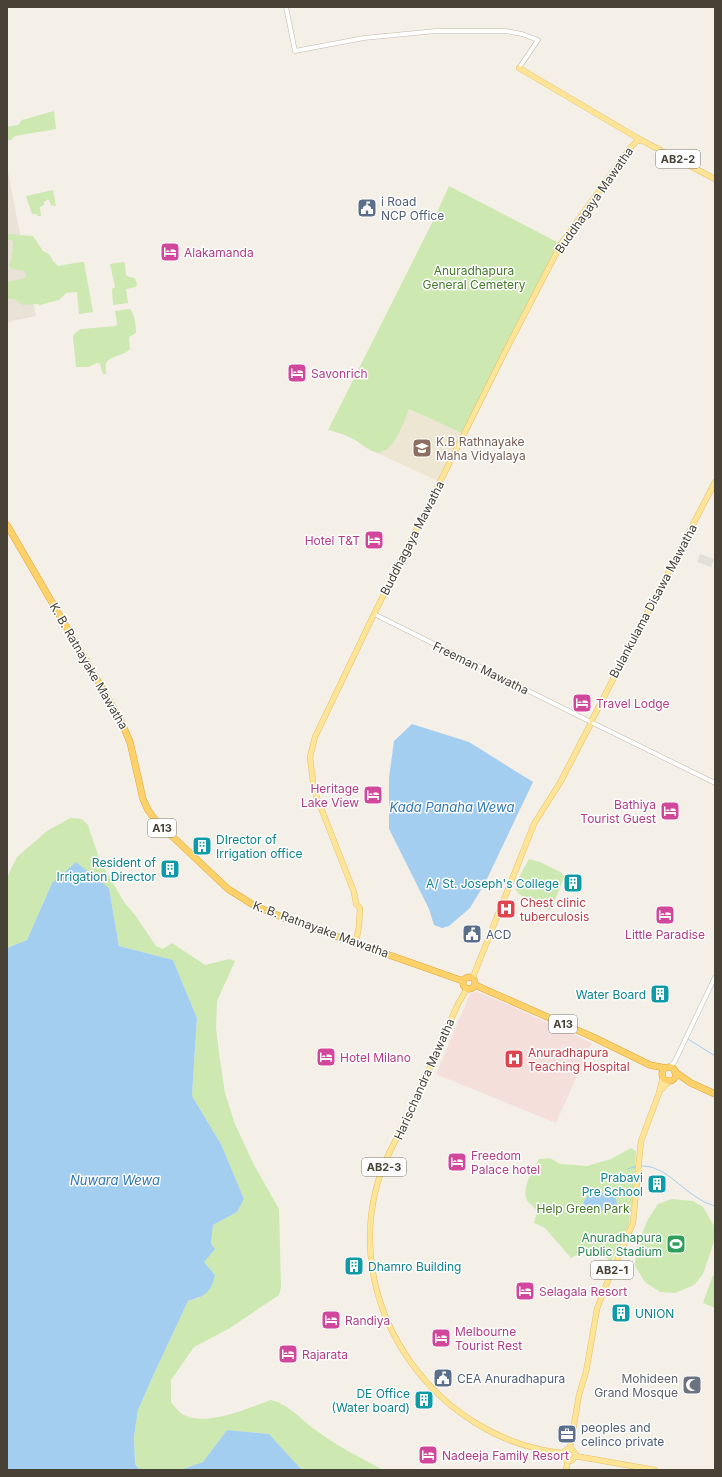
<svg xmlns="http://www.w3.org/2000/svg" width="722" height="1477" font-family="Inter,sans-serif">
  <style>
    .residential { fill: #e8e3d6 }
    .industrial { fill: #e3dfd9 }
    .education { fill: #ede6d2 }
    .medical { fill: #f4dfdb }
    .green { fill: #cde8b1 }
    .water { fill: #a4cef0 }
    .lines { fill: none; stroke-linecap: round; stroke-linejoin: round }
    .stream { stroke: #a4cef0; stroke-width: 1 }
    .minor-casing { stroke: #bfb9aa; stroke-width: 5 }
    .major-casing { stroke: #e3c266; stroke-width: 6 }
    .highway-casing { stroke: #dda639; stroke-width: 7 }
    .minor { stroke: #fff; stroke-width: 4 }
    .major { stroke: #fde497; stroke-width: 5 }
    .highway { stroke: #fdd169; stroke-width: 6 }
    .labels { text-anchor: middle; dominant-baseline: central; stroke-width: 3; stroke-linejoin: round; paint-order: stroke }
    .shield { fill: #fff; stroke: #7e7a72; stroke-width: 1 }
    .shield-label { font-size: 11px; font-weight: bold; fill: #474136 }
    .street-label { font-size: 12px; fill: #474136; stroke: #fff }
    .service-label { font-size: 12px; fill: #4e5e75; stroke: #fff; text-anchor: start }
    .hotel-label { font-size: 12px; fill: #b23c85; stroke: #fff; text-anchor: start }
    .park-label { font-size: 12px; fill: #45792a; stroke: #fff }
    .education-label { font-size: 12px; fill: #785e54; stroke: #fff; text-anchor: start }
    .culture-label { font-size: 12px; fill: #0d838f; stroke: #fff; text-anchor: end }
    .health-label { font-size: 12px; fill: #be3a42; stroke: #fff; text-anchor: start }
    .leisure-label { font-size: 12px; fill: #27864d; stroke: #fff; text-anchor: end }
    .worship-label { font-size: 12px; fill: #5b616d; stroke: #fff; text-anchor: end }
    .water-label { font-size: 13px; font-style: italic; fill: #3077b3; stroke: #fff }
  </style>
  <rect width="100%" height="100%" fill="#f4f0e8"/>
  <!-- residential -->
  <path class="residential" d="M7 167 36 316 7 322Z"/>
  <!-- industrial -->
  <path class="industrial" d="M700 554 714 559 711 567 697 562Z"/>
  <!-- education -->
  <path class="education" d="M409 409 464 434 440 482 375 452H384L400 431Z"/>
  <!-- medical -->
  <path class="medical" d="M474 992H478L493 998 592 1043 556 1123 436 1074 470 994Z"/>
  <!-- green -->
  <path class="green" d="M54 111 56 129 15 136 11 140H7V127L18 125 22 120Z
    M449 186 561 244 464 434 409 409C404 421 393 457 375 452 367 450 359 441 351 438 344 434 335 432 328 430L433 221Z
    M53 190 56 206 51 205 49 200H47L44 202V205L40 207 41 216H38L36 214H32L26 196Z
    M9 234 33 236 43 251 49 254 53 261 58 266 81 262H84L93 312 79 314 77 292 66 293 59 300 40 305 37 304 23 305 14 299H7V282L26 278 25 271 11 269 9 265C12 258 13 249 13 241L7 239V235Z
    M123 262 125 263 126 275 129 277 135 278 137 284 136 287 126 289 128 303 113 305 112 289 115 287 110 264Z
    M130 309C135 315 136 326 136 333L129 337 130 349C124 356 108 356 106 364 105 367 106 371 106 374H103L100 364 97 363 88 367H76L73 337 74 334 81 329 116 326 117 323 115 311Z
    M70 818 82 819 88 825 100 861 124 902 135 915 156 946 163 949 172 943 205 965 229 959 235 961 217 1001 216 1028 219 1053 225 1093 235 1124 254 1165 279 1209 281 1287 279 1295 230 1328 194 1347 171 1380V1402C174 1406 178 1411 182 1414 205 1428 248 1408 271 1400 289 1404 302 1421 317 1431 337 1446 361 1458 383 1470H302L269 1434 227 1430 203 1462 180 1470H140L135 1464 134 1437 138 1410 153 1376 188 1301 199 1298 215 1275 204 1262 211 1244 213 1225 237 1212 244 1199 221 1144 192 1096 197 1018 173 960 119 946 109 888 52 883 27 940 7 948V877L17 857 47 831Z
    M529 859 540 862 562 873 564 877 552 908 549 910 519 894 516 890 517 881Z
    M631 1148 636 1151 634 1186 629 1224 611 1262 601 1254 589 1249 571 1258 545 1228 534 1223 537 1211C535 1207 530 1205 528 1202 520 1189 533 1171 539 1159L550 1158 560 1164 587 1166 611 1159Z
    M672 1199 693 1201 703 1207 714 1226 715 1239 703 1274 694 1285 675 1293 660 1292 645 1282 635 1266 636 1249 648 1219 658 1204Z
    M713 1275 715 1276V1308L703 1303Z"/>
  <!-- water -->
  <path class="water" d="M412 724 469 742 533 782 485 883 470 908 449 926 442 928 434 925 429 909 389 829V778L394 741Z
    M76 862 109 888 119 946 173 960 197 1018 192 1096 221 1144 244 1199 237 1212 213 1225 211 1244 215 1249 204 1262 215 1275C211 1293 205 1296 188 1301L153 1376 138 1410 134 1437 135 1464 140 1470H7V948L27 940 52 883Z
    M590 1192 615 1193 617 1205 613 1212 584 1207V1201Z
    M227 1430 269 1434 302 1470H180L203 1462Z"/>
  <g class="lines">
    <!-- stream -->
    <path class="stream" d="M688 1039 715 1056
      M642 1166C665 1166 680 1188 698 1198 703 1202 709 1204 715 1206
      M628 1169 637 1166"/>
    <defs>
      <path id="minor" d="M286 7 295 51 364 38 436 31H506L522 34 538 40 519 68
        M374 614 589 721
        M593 723 715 783
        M670 1067 675 1061 715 977"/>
      <path id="major" d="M519 68 641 140 715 179
        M592 720 715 482
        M356 942 359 926 360 908 356 904 354 892 314 790 310 757 315 737 374 614 505 352 561 244 630 148 637 141 641 140
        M473 977 534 824 561 781 590 725
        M467 988C464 994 461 999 458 1004 441 1041 426 1078 409 1114 397 1138 382 1163 376 1189 345 1312 437 1439 562 1453
        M662 1089 670 1080
        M570 1448 579 1395 586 1372 597 1309 604 1290 633 1223 641 1141 659 1093 663 1077
        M563 1455a6 6 0 1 1 12 0a6 6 0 1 1-12 0Z
        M575 1456 655 1470
        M566 1470 568 1461"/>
      <path id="highway" d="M7 525 121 721 130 742 143 799 148 810 156 821 228 889 255 906 284 918 463 981
        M463 983a6 6 0 1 1 12 0a6 6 0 1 1-12 0Z
        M475 985 595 1038 650 1065 665 1068
        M662 1074a7 7 0 1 1 14 0a7 7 0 1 1-14 0Z
        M675 1072 691 1083 715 1094"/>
    </defs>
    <!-- minor casing -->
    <use href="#minor" class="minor-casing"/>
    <!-- major casing -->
    <use href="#major" class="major-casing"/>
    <!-- highway casing -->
    <use href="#highway" class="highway-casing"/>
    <!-- minor -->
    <use href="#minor" class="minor"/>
    <!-- major -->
    <use href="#major" class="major"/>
    <!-- highway -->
    <use href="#highway" class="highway"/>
  </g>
  <!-- icons -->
  <defs>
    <symbol id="civic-square" viewBox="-11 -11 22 22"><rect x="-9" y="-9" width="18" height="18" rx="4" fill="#5c6f8a" stroke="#fff"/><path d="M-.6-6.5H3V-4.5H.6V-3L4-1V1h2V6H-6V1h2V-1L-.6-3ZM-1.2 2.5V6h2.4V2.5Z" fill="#fff"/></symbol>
    <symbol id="hotel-square" viewBox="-11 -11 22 22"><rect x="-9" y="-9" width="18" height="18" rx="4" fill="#d1479c" stroke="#fff"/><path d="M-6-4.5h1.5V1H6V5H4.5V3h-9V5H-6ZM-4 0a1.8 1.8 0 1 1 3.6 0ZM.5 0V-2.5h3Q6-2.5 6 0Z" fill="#fff"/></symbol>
    <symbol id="school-square" viewBox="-11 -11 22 22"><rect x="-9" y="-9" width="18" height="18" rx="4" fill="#8d6e63" stroke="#fff"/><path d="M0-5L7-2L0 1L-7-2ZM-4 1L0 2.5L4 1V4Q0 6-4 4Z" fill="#fff"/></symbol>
    <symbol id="building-square" viewBox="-11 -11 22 22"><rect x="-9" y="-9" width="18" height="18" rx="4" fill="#0f9aa8" stroke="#fff"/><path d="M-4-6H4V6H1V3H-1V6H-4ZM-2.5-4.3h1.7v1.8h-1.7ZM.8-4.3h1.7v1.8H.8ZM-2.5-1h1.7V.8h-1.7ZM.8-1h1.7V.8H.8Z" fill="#fff"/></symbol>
    <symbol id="hospital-square" viewBox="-11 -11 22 22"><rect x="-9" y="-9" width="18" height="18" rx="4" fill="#e0444e" stroke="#fff"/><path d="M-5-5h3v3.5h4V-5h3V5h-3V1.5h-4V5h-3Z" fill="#fff"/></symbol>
    <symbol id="stadium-square" viewBox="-11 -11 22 22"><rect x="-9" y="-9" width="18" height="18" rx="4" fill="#2e9e5b" stroke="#fff"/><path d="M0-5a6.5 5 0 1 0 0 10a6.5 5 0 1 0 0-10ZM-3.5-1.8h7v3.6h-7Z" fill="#fff"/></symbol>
    <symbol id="mosque-square" viewBox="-11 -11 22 22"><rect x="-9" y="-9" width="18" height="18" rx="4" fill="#6b7280" stroke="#fff"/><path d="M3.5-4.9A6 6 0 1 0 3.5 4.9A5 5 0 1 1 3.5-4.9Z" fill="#fff"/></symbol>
    <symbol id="office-square" viewBox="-11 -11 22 22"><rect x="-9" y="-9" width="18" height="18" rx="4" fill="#5c6f8a" stroke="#fff"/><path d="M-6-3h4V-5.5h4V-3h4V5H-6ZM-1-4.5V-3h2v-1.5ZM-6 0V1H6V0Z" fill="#fff"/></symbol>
  </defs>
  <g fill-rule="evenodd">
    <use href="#civic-square" x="356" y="197" width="22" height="22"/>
    <use href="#hotel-square" x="159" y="241" width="22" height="22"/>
    <use href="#hotel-square" x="286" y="362" width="22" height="22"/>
    <use href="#school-square" x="411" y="437" width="22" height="22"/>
    <use href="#hotel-square" x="363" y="529" width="22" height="22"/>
    <use href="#hotel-square" x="571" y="692" width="22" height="22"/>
    <use href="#hotel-square" x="362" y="784" width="22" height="22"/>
    <use href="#hotel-square" x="659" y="800" width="22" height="22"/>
    <use href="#building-square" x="191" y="835" width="22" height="22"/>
    <use href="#building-square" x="159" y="858" width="22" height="22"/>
    <use href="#building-square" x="562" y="872" width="22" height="22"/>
    <use href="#hospital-square" x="495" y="898" width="22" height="22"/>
    <use href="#hotel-square" x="654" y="904" width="22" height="22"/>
    <use href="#civic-square" x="461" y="923" width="22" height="22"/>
    <use href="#building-square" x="649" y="983" width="22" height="22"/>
    <use href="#hotel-square" x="315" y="1046" width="22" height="22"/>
    <use href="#hospital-square" x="503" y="1048" width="22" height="22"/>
    <use href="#hotel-square" x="446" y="1151" width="22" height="22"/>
    <use href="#building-square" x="646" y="1173" width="22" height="22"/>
    <use href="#stadium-square" x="665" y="1233" width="22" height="22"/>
    <use href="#building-square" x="343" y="1255" width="22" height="22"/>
    <use href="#hotel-square" x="514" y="1280" width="22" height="22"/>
    <use href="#building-square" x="610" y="1302" width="22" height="22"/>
    <use href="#hotel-square" x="320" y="1309" width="22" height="22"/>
    <use href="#hotel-square" x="430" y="1327" width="22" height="22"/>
    <use href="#hotel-square" x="277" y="1343" width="22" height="22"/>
    <use href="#civic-square" x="432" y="1367" width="22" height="22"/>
    <use href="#mosque-square" x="681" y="1374" width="22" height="22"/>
    <use href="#building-square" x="413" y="1389" width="22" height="22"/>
    <use href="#office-square" x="556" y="1423" width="22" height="22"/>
    <use href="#hotel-square" x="417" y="1444" width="22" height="22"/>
  </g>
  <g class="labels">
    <!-- shield labels -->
    <g class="shield">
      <rect x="656" y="150" width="44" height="18" rx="3"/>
      <rect x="148" y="819" width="28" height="18" rx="3"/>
      <rect x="549" y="1015" width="28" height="18" rx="3"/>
      <rect x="362" y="1158" width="44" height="18" rx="3"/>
      <rect x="591" y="1261" width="42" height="18" rx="3"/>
    </g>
    <g class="shield-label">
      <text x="678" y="159">AB2-2</text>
      <text x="162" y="828">A13</text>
      <text x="563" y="1024">A13</text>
      <text x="384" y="1167">AB2-3</text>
      <text x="612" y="1270">AB2-1</text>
    </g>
    <!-- street labels -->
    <g class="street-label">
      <text transform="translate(594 200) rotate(-55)">Buddhagaya Mawatha</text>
      <text transform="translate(412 538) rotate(-63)">Buddhagaya Mawatha</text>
      <text transform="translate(653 601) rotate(-62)">Bulankulama Disawa Mawatha</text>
      <text transform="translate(89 666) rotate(60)">K. B. Ratnayake Mawatha</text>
      <text transform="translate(481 668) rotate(26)">Freeman Mawatha</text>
      <text transform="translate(321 929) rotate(20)">K. B. Ratnayake Mawatha</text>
      <text transform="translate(424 1079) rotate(-66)">Harischandra Mawatha</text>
    </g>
    <!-- service labels -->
    <g class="service-label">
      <text x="381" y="201">i Road<tspan x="381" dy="14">NCP Office</tspan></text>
      <text x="486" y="934">ACD</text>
      <text x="457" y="1378">CEA Anuradhapura</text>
      <text x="581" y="1427">peoples and<tspan x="581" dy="14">celinco private</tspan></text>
    </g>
    <!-- hotel labels -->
    <g class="hotel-label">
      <text x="184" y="252">Alakamanda</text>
      <text x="311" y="373">Savonrich</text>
      <text x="360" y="540" text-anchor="end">Hotel T&amp;T</text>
      <text x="596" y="703">Travel Lodge</text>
      <text x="359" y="788" text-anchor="end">Heritage<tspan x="359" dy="14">Lake View</tspan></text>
      <text x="656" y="804" text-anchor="end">Bathiya<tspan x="656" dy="14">Tourist Guest</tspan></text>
      <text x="665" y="934" text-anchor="middle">Little Paradise</text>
      <text x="340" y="1057">Hotel Milano</text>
      <text x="471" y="1155">Freedom<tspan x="471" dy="14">Palace hotel</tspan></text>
      <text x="539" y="1291">Selagala Resort</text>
      <text x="345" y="1320">Randiya</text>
      <text x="455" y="1331">Melbourne<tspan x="455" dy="14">Tourist Rest</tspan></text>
      <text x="302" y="1354">Rajarata</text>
      <text x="442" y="1455">Nadeeja Family Resort</text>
    </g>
    <!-- park labels -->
    <g class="park-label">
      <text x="474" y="270">Anuradhapura<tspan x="474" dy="14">General Cemetery</tspan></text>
      <text x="583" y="1208">Help Green Park</text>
    </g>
    <!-- education labels -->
    <g class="education-label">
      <text x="436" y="441">K.B Rathnayake<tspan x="436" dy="14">Maha Vidyalaya</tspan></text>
    </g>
    <!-- culture labels -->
    <g class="culture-label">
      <text x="216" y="839" text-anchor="start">DIrector of<tspan x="216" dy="14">Irrigation office</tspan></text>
      <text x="156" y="862">Resident of<tspan x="156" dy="14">Irrigation Director</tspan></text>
      <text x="559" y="883">A/ St. Joseph's College</text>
      <text x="646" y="994">Water Board</text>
      <text x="643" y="1177">Prabavi<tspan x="643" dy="14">Pre School</tspan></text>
      <text x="368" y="1266" text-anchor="start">Dhamro Building</text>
      <text x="635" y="1313" text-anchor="start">UNION</text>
      <text x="410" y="1393">DE Office<tspan x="410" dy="14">(Water board)</tspan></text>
    </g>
    <!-- health labels -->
    <g class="health-label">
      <text x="520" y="902">Chest clinic<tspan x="520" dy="14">tuberculosis</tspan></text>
      <text x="528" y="1052">Anuradhapura<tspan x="528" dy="14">Teaching Hospital</tspan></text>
    </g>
    <!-- leisure labels -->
    <g class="leisure-label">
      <text x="662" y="1237">Anuradhapura<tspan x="662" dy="14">Public Stadium</tspan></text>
    </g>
    <!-- worship labels -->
    <g class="worship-label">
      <text x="678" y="1378">Mohideen<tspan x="678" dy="14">Grand Mosque</tspan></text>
    </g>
    <!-- water labels -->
    <g class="water-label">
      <text x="452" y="807">Kada Panaha Wewa</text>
      <text x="115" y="1180">Nuwara Wewa</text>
    </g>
  </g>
  <!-- border -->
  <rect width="722" height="1477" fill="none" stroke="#474136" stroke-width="16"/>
</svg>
